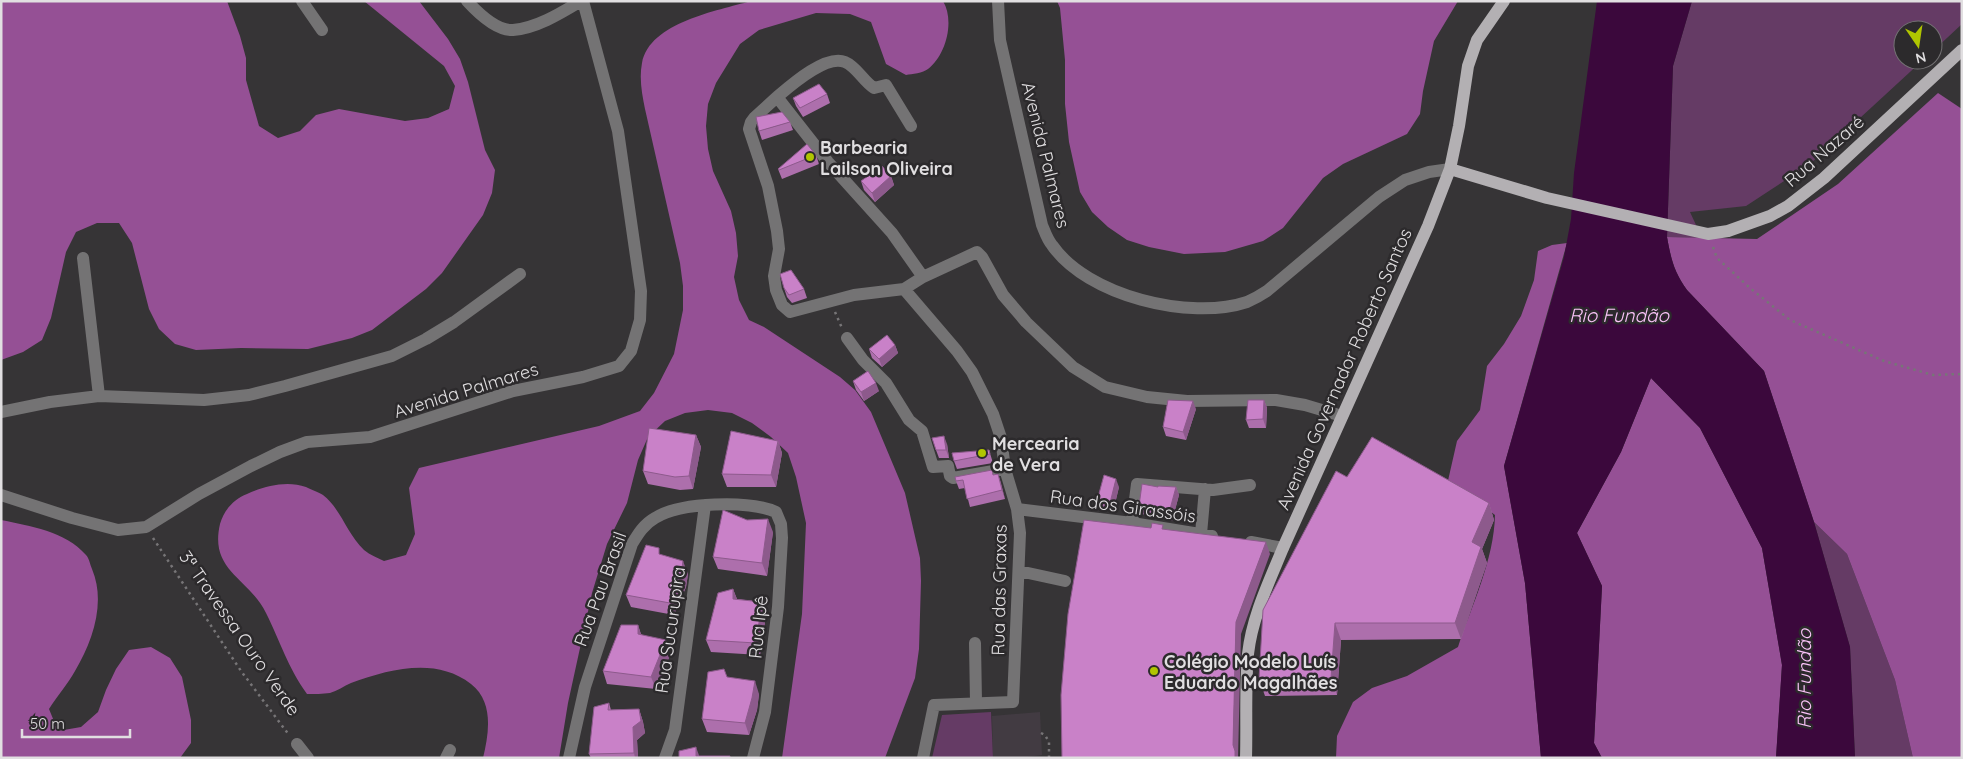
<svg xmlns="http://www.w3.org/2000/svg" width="1963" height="759" font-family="Quicksand,sans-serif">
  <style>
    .built { fill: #423b42 }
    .green { fill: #653b65 }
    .forest { fill: #955095 }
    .water { fill: #3b083c }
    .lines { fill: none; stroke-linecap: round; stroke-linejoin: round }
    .path { stroke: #777577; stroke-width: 2.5; stroke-dasharray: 2.5 4; stroke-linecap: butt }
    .minor { stroke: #747374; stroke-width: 12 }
    .major { stroke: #b3b0b3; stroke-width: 12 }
    .wall { fill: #ad6fac }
    .shaded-wall { fill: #8d5a8c }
    .building { fill: #c981c8; stroke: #8d5a8c }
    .poi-dot { fill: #b0c501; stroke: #2c2a2c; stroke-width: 2 }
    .labels { text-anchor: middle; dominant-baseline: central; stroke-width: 5; stroke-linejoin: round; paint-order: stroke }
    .poi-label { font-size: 18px; font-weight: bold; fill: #e1dfe1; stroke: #2c2a2c; text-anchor: start }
    .street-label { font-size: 18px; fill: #e1dfe1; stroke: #2c2a2c }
    .water-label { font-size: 19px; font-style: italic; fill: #fcc4fa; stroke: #2c2a2c }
  </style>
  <rect width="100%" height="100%" fill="#363436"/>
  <!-- built -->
  <path class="built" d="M1040 712 1042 755 1021 758H993L992 716Z"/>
  <!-- green -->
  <path class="green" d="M1692 1H1962V24L1933 51V30H1903V60H1923L1810 164 1746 206 1690 212 1702 238 1667 237 1673 66Z
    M1814 522 1847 554 1895 680 1913 758H1855L1850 647Z
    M991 712 993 758H932L942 715Z"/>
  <!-- forest -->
  <path class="forest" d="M1 1H227L240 36 246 58V80L259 126 278 138 300 131 316 115 339 109 405 121 428 118 449 109 455 86 444 66 364 1H419L448 39 460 59 468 82 485 150 495 170 492 193 483 215 442 273 426 289 372 330 352 338 308 349 241 348 196 350 175 344 159 329 149 309 132 243 119 223H97L76 232 66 252 51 318 42 340 23 352 1 360Z
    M751 1H943C955 21 946 55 928 69 923 73 912 74 906 75L886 64 871 22 850 14 816 13 759 30 740 44 716 83 708 104 706 126 708 149 713 171 731 211 736 233 738 256 734 277 739 300 749 320 764 327 840 377 855 390 871 412 905 493 920 558 921 581 919 649 915 678 885 758H782L802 614 806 523 796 477 788 453 771 437 752 423 732 413 708 410 685 413 665 421 648 437 638 460 627 503 607 544 592 593 568 703 559 758H483C489 733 494 702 471 684 436 657 390 669 351 683 344 686 337 691 330 693 323 694 314 694 307 694 287 666 281 643 266 613 249 578 209 571 220 524 224 510 234 499 247 494 264 486 287 480 306 487 311 490 319 492 323 495 341 509 347 534 364 550 370 555 378 558 384 561L406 555 415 534 409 488 419 468 599 426 640 411 654 393 674 354 683 310V286L680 263 645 109C642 94 639 78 642 63 650 22 717 11 751 1Z
    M1057 1H1458L1434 41 1423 91 1420 114 1407 134 1343 164 1323 178 1283 228 1263 241 1225 252 1184 254 1149 247 1127 240 1108 227 1092 212 1080 192 1069 142 1065 104V60L1060 8Z
    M1938 93 1962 109V758H1913L1895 680 1847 554 1814 522 1764 371 1687 290C1674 272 1671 259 1667 237L1757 239 1838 184Z
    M1567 243 1504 466 1525 583 1541 758H1336L1337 736 1353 702 1372 688 1407 676 1458 647C1472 605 1494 560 1495 515L1474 499 1447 485 1457 441 1480 410 1487 366 1504 344 1521 316 1534 280 1538 251 1552 245Z
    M1651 378 1700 428 1762 548 1782 665 1776 758H1602L1594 743 1602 586 1577 533 1621 452Z
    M1 520C30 526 65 531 86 555 89 558 90 564 92 569 106 602 93 641 75 671 68 684 57 696 49 709L58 731 81 727 98 712 106 690 116 669 129 650 151 647 170 658 182 677 191 720V743L180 758H1Z"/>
  <!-- water -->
  <path class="water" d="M1597 1H1692L1673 66 1667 237C1671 259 1674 272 1687 290L1764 371 1814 522 1850 647 1855 758H1776L1782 665 1762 548 1700 428 1651 378 1621 452 1577 533 1602 586 1594 743 1602 758H1541L1525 583 1504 466 1564 257 1571 219 1574 173Z"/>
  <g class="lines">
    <!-- path -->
    <path class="path" d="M1713 247 1717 258 1750 288 1790 320 1884 361 1933 375 1962 374
      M835 312 842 328
      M153 538 241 671 289 735
      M1041 733 1045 735 1049 742V758"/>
    <!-- minor -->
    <path class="minor" d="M302 1 322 30
      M467 1C478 13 496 31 513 30 537 28 561 13 581 1
      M998 1 1000 40 1042 225C1045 232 1047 239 1052 245 1087 296 1190 321 1247 302 1254 299 1261 295 1267 291L1379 197 1405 180 1429 172 1450 169
      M777 97 754 118 751 122 749 129 768 186 777 231 779 249 774 276 776 290 782 305 790 312 854 295 904 289 923 277 977 252 982 257 1003 295 1026 322 1073 367 1105 387 1147 397 1187 401 1276 400 1305 405 1342 416
      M911 126 886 85 874 88C863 81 857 67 845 62 826 54 791 85 777 97L828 162 892 233 923 277
      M83 258 99 396
      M904 289 957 351 972 372 993 414 1001 438 1005 469 1017 509 1020 533 1013 702 934 705 923 758
      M847 338 863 360 886 383 909 420 922 431 933 467 948 466 950 476 953 478 1005 469
      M1 412 50 402 99 396 204 400 249 395 285 386 392 356 426 339 454 322 520 274
      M1 495 72 518 118 530 146 527 199 494 251 466 280 452 307 442 370 437 513 391 583 377 619 366 631 351 640 320 641 291 618 131 583 1
      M1017 509 1132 523 1212 536
      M1132 523 1137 484 1213 490 1250 485
      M1201 534 1205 489
      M1251 542 1283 548
      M1019 571 1065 581
      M975 643 976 702
      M297 744 308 758
      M446 758 450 750
      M569 758 585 687 632 544C638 534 644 524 655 518 680 502 749 500 776 512L781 524 782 538 778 607 765 712 753 758
      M665 758 675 730 705 505"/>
    <!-- major -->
    <path class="major" d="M1450 169 1547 198 1708 234 1728 231 1770 216 1788 206 1824 178 1962 50
      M1246 758C1247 723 1245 688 1248 654 1252 617 1269 582 1283 548L1428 226 1450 169 1459 126 1468 66 1477 40 1504 1"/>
  </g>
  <!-- wall -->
  <path class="wall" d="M827 94 830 103 803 117 796 106 793 98Z
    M790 122 793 130 762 140 759 131Z
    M816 155 819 164 782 179 778 169Z
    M891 176 894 185 875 202 864 190 861 181Z
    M784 288 804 289 807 298 792 303 787 297Z
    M895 345 898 353 882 367 872 358 869 349Z
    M853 381 879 391 864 401 856 390Z
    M1264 400 1267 408 1266 428H1249L1246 420Z
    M1196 409 1186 440 1166 436 1163 427Z
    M696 435 701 447 693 489 680 490 648 484 643 471Z
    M778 441 782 453 776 487H727L722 474Z
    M947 444 949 458H939L936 450Z
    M989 450 993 463 957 469 954 461Z
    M998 474 1005 499 970 507 965 488 959 489 956 481Z
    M1119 487 1113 512 1100 509 1097 501Z
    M1158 487H1176L1179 495 1172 521 1142 514 1139 506Z
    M1489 503 1494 520 1482 549 1487 563 1461 639 1341 640 1337 695 1265 696 1259 679Z
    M773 532 767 576 718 569 713 557Z
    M662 555 688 574 686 587 674 615 631 607 626 595Z
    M733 589 737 599 762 602 766 615 760 655 711 652 706 640Z
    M638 625 641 634 671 653 656 689 607 684 603 671Z
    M727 677 759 694 757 710 749 735 707 732 702 719Z
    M609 703 611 710 639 709 643 722 645 733 637 740 638 758H591L589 754Z"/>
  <!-- shaded-wall -->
  <path class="shaded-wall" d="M891 176 894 185 875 202 872 193Z
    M895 345 898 353 882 367 879 359Z
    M876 383 879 391 864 401 861 392Z
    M1264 400 1267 408 1266 428 1263 419Z
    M1193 401 1196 409 1186 440 1183 432Z
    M696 435 701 447 693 489 689 476Z
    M944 436 947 444 949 458 946 450Z
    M778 441 782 453 776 487 771 475Z
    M998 474 1001 483 1005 499 1002 490Z
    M1116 479 1119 487 1113 512 1110 503Z
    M1176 487 1179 495 1172 521 1169 513Z
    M1489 503 1494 520 1482 549 1487 563 1461 639 1455 623 1472 542Z
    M768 519 773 532 767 576 762 563Z
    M1266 542 1270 554 1241 634 1238 758H1235L1233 745 1236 622Z
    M683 561 688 574 686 587 674 615 670 603Z
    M733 589 738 602 733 599Z
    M762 602 766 615 760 655 756 643Z
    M1335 623 1341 640 1337 695 1331 678Z
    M638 625 642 638 638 634Z
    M666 640 671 653 656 689 651 677Z
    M755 681 759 694 757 710 749 735 745 723Z
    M639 709 643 722 645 733 637 740 638 758H635L634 753 633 727Z
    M696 747 700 758 696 756Z"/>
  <!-- building -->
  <path class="building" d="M819 84 827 94 800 108 793 98Z
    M782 112 790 122 759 131 756 117Z
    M807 144 816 155 779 170 778 169Z
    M882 166 891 176 872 193 861 181Z
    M791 270 804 289 789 295 784 288 780 274Z
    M887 335 895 345 879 359 869 349Z
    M868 371 876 383 861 392 853 381Z
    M1168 400 1193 401 1183 432 1163 427Z
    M1248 400H1264L1263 419 1246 420Z
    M649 428 696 435 689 476 675 477 643 471Z
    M731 431 778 441 771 475 722 474Z
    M944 436 946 450H936L932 438Z
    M1372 437 1489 503 1472 542 1481 547 1455 623H1335L1331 678 1259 679 1263 610 1336 471 1347 477Z
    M989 450 990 454 954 461 952 453Z
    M992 470 993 475 998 474 1002 490 967 499 963 480 956 481 955 477Z
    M1104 475 1116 479 1110 503 1097 501Z
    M1142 484 1158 487V486L1176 487 1169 513 1139 506Z
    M723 510 747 520 768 519 762 563 713 557Z
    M1084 520 1151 528 1152 523 1163 525 1162 529 1266 542 1236 622 1233 745 1235 751V758H1062L1061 695 1068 614Z
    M646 545 659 548V554L683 561 681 575 670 603 626 595Z
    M733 589V599L762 602 756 643 706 640 718 593Z
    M621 625H638V634L666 640 651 677 603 671Z
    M724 669 727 677 755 681 752 698 745 723 702 719 708 672Z
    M609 703 608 710 639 709 641 721 633 727 634 753 589 754 594 707Z
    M696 747V756H730V758H679V751Z"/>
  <!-- markers -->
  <g class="poi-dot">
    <circle cx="810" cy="157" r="5"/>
    <circle cx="982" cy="453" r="5"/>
    <circle cx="1154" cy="671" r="5"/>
  </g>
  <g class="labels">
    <!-- poi labels -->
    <g class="poi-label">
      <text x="820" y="147">Barbearia<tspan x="820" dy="21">Lailson Oliveira</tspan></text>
      <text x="992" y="443">Mercearia<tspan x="992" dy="21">de Vera</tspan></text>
      <text x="1164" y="661">Colégio Modelo Luís<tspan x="1164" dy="21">Eduardo Magalhães</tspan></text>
    </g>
    <!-- street labels -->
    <g class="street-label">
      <text transform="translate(1824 151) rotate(-41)">Rua Nazaré</text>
      <text transform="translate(1046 155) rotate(76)">Avenida Palmares</text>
      <text transform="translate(1344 369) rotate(-66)">Avenida Governador Roberto Santos</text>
      <text transform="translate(466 390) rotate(-17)">Avenida Palmares</text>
      <text transform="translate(1123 506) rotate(8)">Rua dos Girassóis</text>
      <text transform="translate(600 589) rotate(-70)">Rua Pau Brasil</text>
      <text transform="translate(999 590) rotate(-89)">Rua das Graxas</text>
      <text transform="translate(758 627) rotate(-84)">Rua Ipê</text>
      <text transform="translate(670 630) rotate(-82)">Rua Sucurupira</text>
      <text transform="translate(240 633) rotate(55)">3ª Travessa Ouro Verde</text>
    </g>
    <!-- water labels -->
    <g class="water-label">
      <text x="1619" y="315">Rio Fundão</text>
      <text transform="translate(1804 679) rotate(-90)">Rio Fundão</text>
    </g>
  </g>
  <!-- border -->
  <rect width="1963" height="759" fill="none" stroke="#e1dfe1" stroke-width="5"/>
  <!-- north arrow -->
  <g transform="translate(1918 45) rotate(167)"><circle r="24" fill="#2c2a2c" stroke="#747274"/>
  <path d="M0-4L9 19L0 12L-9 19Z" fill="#b0c501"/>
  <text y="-8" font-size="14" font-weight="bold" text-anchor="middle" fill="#e1dfe1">N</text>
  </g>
  <!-- scale -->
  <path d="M22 729v8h108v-8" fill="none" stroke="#e1dfe1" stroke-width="2.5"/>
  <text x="30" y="729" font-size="15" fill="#e1dfe1" stroke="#2c2a2c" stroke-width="4" paint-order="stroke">50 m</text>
</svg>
